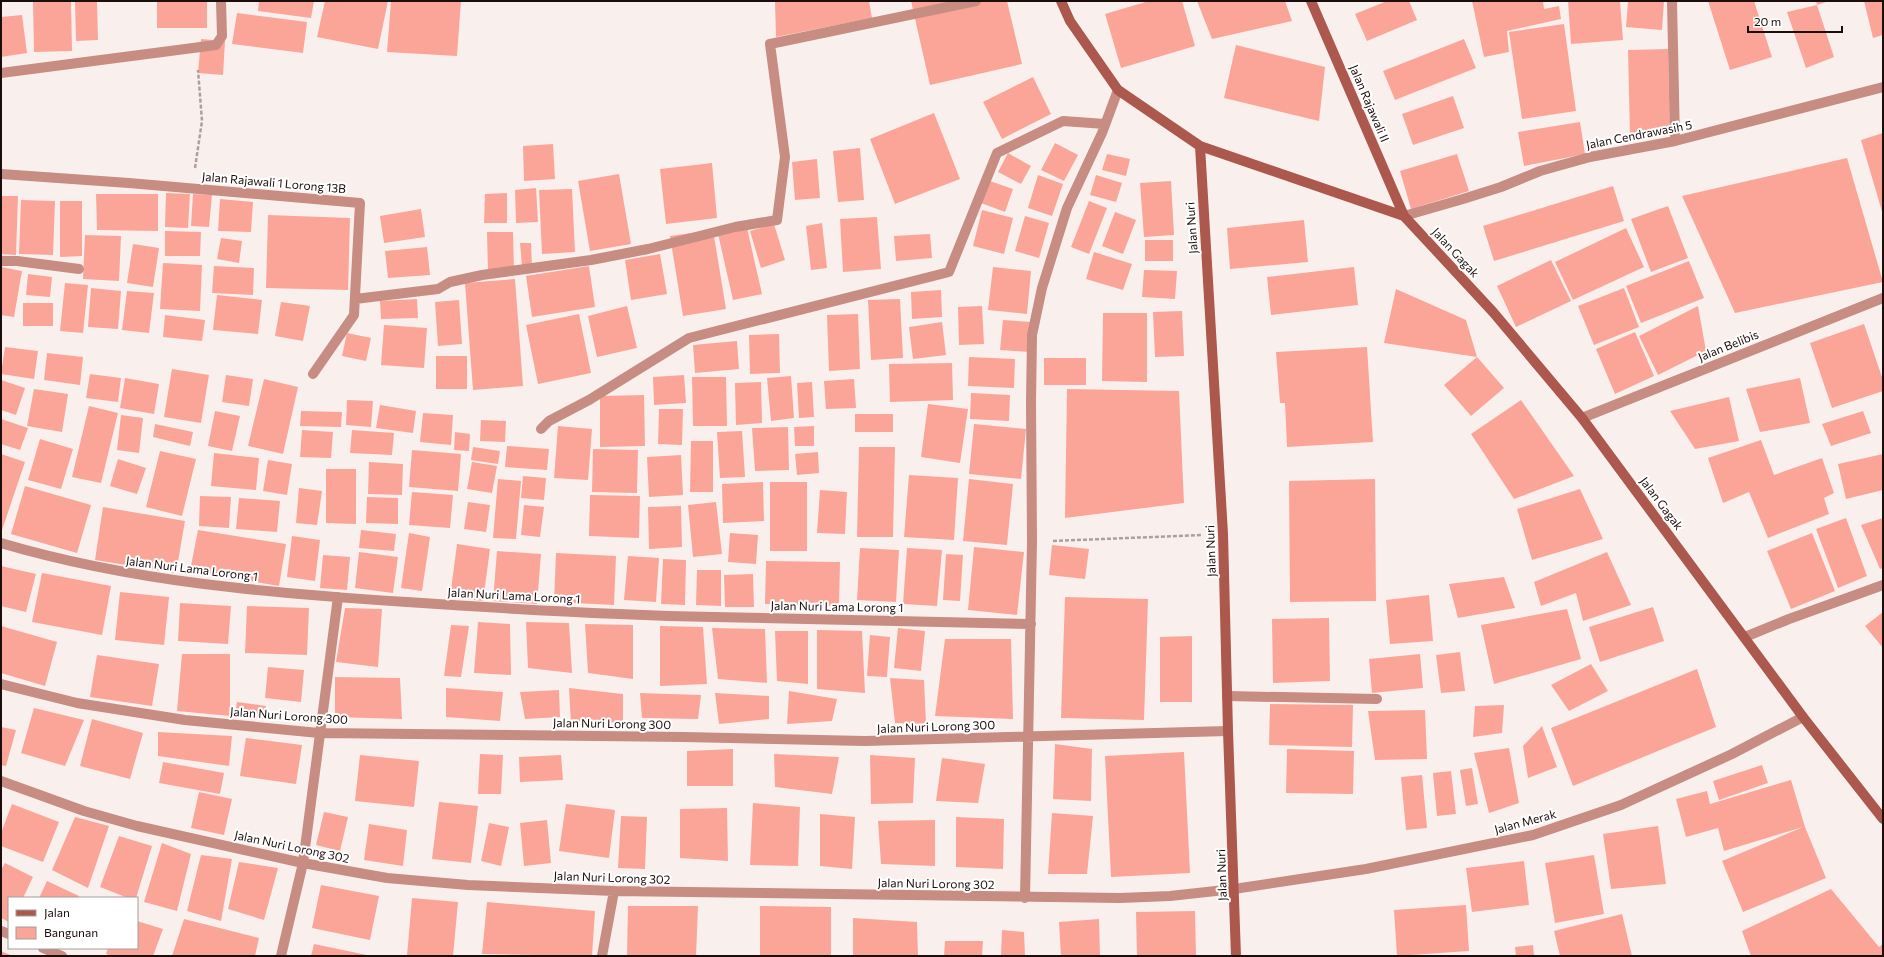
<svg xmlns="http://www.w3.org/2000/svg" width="1884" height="957" font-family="Commissioner,sans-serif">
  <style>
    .building { fill: #fba598 }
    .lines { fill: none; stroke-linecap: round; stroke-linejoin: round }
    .path { stroke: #aba09e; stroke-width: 2.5; stroke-dasharray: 4 2; stroke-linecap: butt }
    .lane { stroke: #c78c82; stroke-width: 10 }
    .street { stroke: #c78c82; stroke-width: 10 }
    .secondary { stroke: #ac584d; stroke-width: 10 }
    .labels { text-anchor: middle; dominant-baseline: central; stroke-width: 4; stroke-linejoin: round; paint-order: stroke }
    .street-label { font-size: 12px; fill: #1b0d0b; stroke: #fff }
  </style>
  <rect width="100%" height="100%" fill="#f9f0ee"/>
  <!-- building -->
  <path class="building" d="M33 1H71L72 51 34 52Z
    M75 1H97L98 40 76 41Z
    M157 1H207V28H157Z
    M259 1H314L311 18 258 11Z
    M325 1H388L378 49 317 37Z
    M391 1H461L457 56 387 52Z
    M775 1H869L872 18 776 37Z
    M911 1H1007L1022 64 930 85Z
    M1149 1H1182L1195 46 1121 68 1105 14Z
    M1197 1H1285L1292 21 1212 39Z
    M1387 1H1409L1417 20 1367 41 1355 14Z
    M1472 1H1543L1544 9 1559 6 1561 19 1507 31 1509 52 1484 57Z
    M1568 1H1620L1623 40 1571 44Z
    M1628 1H1664L1662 30 1626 27Z
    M1708 1H1754L1772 57 1730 70Z
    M1816 1H1829L1817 5Z
    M1864 1H1883V35L1873 38Z
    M1817 5 1834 57 1806 68 1787 12Z
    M237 13 307 22 303 53 232 44Z
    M22 15 27 53 1 57V17Z
    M1564 24 1576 111 1522 119 1509 32Z
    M201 39 225 41 223 75 198 73Z
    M1464 39 1476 68 1395 100 1383 71Z
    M1236 45 1325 67 1319 121 1224 98Z
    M1668 49 1670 135 1630 136 1628 50Z
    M1033 77 1051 114 1002 139 983 102Z
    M1453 96 1464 128 1413 145 1402 114Z
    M934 113 960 179 895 204 870 139Z
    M1580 122 1585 154 1524 166 1518 132Z
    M1883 133V215L1861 140Z
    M1055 143 1078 155 1064 181 1041 170Z
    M553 144 555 179 524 181 523 146Z
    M860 148 864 200 838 202 833 151Z
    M1008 153 1031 166 1021 184 998 172Z
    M1107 154 1130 159 1126 176 1102 170Z
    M1457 154 1469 191 1411 209 1400 171Z
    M1847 158 1883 282 1735 313 1682 196Z
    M817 159 820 198 795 200 792 162Z
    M712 163 717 218 666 224 660 169Z
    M619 174 631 244 590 251 578 181Z
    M1038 175 1063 184 1052 216 1028 208Z
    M1096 175 1122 183 1116 202 1090 195Z
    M990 181 1013 189 1005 212 981 203Z
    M1171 181 1174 235 1144 237 1140 183Z
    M1613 186 1624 221 1494 261 1483 226Z
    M536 188 538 222 516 223 515 190Z
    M572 189 575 252 542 254 539 190Z
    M166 193 190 194 188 228 165 227Z
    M507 193V223H484L485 194Z
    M96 194H158V231L97 230Z
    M193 194 212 195 209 227 191 226Z
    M1 196H18L16 255 1 254Z
    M220 199 253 202 251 232 218 231Z
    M21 200 55 201 53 255 19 254Z
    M60 201H82V256L60 257Z
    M1089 201 1107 208 1089 254 1071 247Z
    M1668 206 1688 258 1651 272 1631 219Z
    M421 209 425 237 384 243 380 216Z
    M982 210 1013 218 1004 254 973 246Z
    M1115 212 1136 220 1123 254 1102 246Z
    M268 215 350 218 348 290 266 288Z
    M1025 216 1049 223 1039 258 1015 251Z
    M877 217 881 269 843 272 840 219Z
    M1304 220 1308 262 1230 269 1227 228Z
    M822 223 827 268 811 270 806 226Z
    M774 224 785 260 761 268 750 231Z
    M747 228 762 294 733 300 718 234Z
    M1626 228 1644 267 1573 300 1555 262Z
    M713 230 726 309 683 316 670 236Z
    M165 231 201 232 200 256H165Z
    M487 232H513L514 271 488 272Z
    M930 234 932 258 896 261 894 236Z
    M85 235 121 236 119 281 83 279Z
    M221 238 242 241 239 263 217 259Z
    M1145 240H1173V261H1145Z
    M520 243H531L532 266H522Z
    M133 244 159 248 153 287 127 283Z
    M427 247 430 275 388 278 385 251Z
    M1094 252 1132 264 1123 290 1086 279Z
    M660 254 667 294 631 300 625 260Z
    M1551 260 1571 301 1516 327 1497 286Z
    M1689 261 1704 298 1641 323 1626 286Z
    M163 263 202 265 200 311 160 309Z
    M214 266 254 268 253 295 212 293Z
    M589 266 595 307 532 317 526 276Z
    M1 267 22 271 14 317 1 315Z
    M993 267 1031 271 1027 314 988 310Z
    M1354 267 1358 305 1271 315 1267 277Z
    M1144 270 1177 271 1175 299 1142 297Z
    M28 274 52 277 50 297 26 295Z
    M515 279 523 386 473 390 465 283Z
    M65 283 88 285 83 333 60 331Z
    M91 288 121 291 118 329 88 327Z
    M1624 288 1639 327 1594 345 1578 306Z
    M1396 289 1466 320 1477 357 1384 343Z
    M941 290 942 317 912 319 911 292Z
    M127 291 154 293 149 333 122 330Z
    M217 295 262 300 258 334 213 330Z
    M417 299 418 318 381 319 380 301Z
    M900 299 903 358 871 360 868 300Z
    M459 300 462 344 438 346 435 302Z
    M281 302 310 306 303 341 275 336Z
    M23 303H53V326H23Z
    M627 306 637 348 597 357 588 316Z
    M982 306 984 344 959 345 958 307Z
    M1698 306 1706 351 1658 375 1639 336Z
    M1182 311 1184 356 1155 357 1153 312Z
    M1103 313H1147V382L1102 381Z
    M579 314 591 373 538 384 526 325Z
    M858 314 860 369 829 371 827 315Z
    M165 315 205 320 202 341 163 337Z
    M1003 320 1032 322 1029 352 1000 350Z
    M942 322 946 355 913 359 909 327Z
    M1864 324 1883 380V391L1832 408 1810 343Z
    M384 325 427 328 424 368 381 365Z
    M1635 332 1654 376 1615 394 1596 349Z
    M347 333 371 338 366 361 342 356Z
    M779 334 780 373 750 374 749 335Z
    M737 341 739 369 695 373 693 345Z
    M5 347 38 351 34 379 1 374Z
    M1367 347 1373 442 1287 447 1285 403H1280L1276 352Z
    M47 353 83 357 80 385 44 380Z
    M436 356H467V389H436Z
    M969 357 1015 359 1014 388 968 386Z
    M1477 357 1504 388 1471 416 1444 385Z
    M1044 358H1086V385H1044Z
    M952 363 953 400 890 402 889 364Z
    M172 369 209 375 201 423 164 417Z
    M90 374 121 378 118 402 86 398Z
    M226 375 253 379 249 406 222 402Z
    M684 375 686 403 654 405 653 377Z
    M791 376 794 418 771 421 767 378Z
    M692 377H726L727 426H693Z
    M125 378 159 384 154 414 120 408Z
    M1800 378 1810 423 1760 432 1746 389Z
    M264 379 298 387 283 454 248 446Z
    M854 379 856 408 826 409 824 381Z
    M1 380 25 388 16 415 1 410Z
    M761 382 762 423 736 425 735 383Z
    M812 382 814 417 799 418 797 383Z
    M34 389 68 394 62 432 27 426Z
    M1067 389 1179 391 1184 503 1065 518Z
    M971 393 1010 395 1009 421 970 419Z
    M644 395 645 446 600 447V396Z
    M1729 397 1739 441 1695 449 1670 411Z
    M347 400 373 401 371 427 346 425Z
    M1521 400 1574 476 1514 499 1471 434Z
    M928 404 968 409 960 463 921 457Z
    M380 405 416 411 413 433 376 428Z
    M89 406 118 413 101 483 72 477Z
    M659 409H683L682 445 658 444Z
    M215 411 240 416 232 451 208 446Z
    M301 411 342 412 341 427 300 426Z
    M1863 411 1871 433 1831 446 1822 424Z
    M423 413 453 415 451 445 420 442Z
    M855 414H893V432H855Z
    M121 415 143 418 139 453 117 450Z
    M1 419 28 428 20 450 1 444Z
    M481 420 506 421 505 442 480 441Z
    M155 424 193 432 190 446 153 437Z
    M974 424 1026 429 1021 479 969 474Z
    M558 426 592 429 588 480 554 478Z
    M814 426V446H795L794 427Z
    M788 427 789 470 755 471 752 428Z
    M302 430 333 432 331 458 300 457Z
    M352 430 394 433 392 455 350 453Z
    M742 431 745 477 720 478 717 432Z
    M455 432 470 434 469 451 454 450Z
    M40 439 73 449 61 489 28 480Z
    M1761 440 1774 475 1822 458 1834 493 1824 498 1829 514 1768 538 1749 492 1723 503 1708 458Z
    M691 441H713V492H690Z
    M507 446 549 449 547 470 505 467Z
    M473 447 500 451 498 464 471 460Z
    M859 447H895L893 537H857Z
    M593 449 638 450 637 493 592 492Z
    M412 450 461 454 458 491 409 487Z
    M160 451 196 459 182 516 146 507Z
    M818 452 819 473 797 475 795 454Z
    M214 453 259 458 256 490 211 486Z
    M1 454 25 462 1 533Z
    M1883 454V490L1846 499 1838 464Z
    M681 455 683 495 649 497 647 457Z
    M118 459 146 468 137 494 110 486Z
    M268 460 292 464 287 495 263 491Z
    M369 462 403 464 402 495 368 494Z
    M472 462 497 466 492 493 467 489Z
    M326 469H356V524L326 523Z
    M909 475 958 478 954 540 904 537Z
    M523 476 546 478 544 500 521 498Z
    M498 479 521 481 516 539 493 538Z
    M969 479 1013 484 1007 545 963 541Z
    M1375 479 1376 601 1290 602 1289 481Z
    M763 482 764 521 723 523 722 484Z
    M770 482H807V551H770Z
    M25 486 91 505 77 553 11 534Z
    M299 488 322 491 317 525 296 523Z
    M1580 489 1603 539 1532 560 1517 509Z
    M820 490 847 492 845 534 817 533Z
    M412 492 453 495 450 528 409 525Z
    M590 495 640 496 639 538 589 536Z
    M200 496 231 497 229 528 199 526Z
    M367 497 398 498V524L366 523Z
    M239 498 280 501 277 532 236 529Z
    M468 502 490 505 486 532 464 529Z
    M716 502 722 554 693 557 688 505Z
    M524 505 544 507 540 537 521 535Z
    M681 506 682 547 649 549 648 507Z
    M103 507 185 521 176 573 95 560Z
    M1846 518 1867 576 1838 588 1816 529Z
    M1883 518V568L1880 569 1861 525Z
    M198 530 286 544 279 586 190 571Z
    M361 530 396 534 394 551 359 548Z
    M409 533 430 537 422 591 401 588Z
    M730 533 758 535 756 564 728 562Z
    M1812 533 1835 591 1791 609 1767 551Z
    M292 536 320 540 315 581 287 577Z
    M457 544 490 549 483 601 450 597Z
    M1052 545 1089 549 1085 579 1049 575Z
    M974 547 1024 552 1017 615 968 610Z
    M860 548 899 550 896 602 857 600Z
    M907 548 942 550 937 606 903 604Z
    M497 551 541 554 537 604 493 601Z
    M359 552 398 557 393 593 355 588Z
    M1607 552 1631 605 1583 621 1576 593 1541 606 1534 582Z
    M556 553 616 556 614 605 554 602Z
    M946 554 963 555 960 601 943 600Z
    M323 555 350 557 347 590 320 588Z
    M628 556 659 558 656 602 624 600Z
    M663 559 686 560 685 605 661 604Z
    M766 561 840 562 839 606 765 604Z
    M1 566 36 574 26 612 1 606Z
    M697 570H721V606L696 605Z
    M42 573 111 586 102 635 32 622Z
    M753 574 754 607H725L724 575Z
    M1504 577 1515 608 1458 618 1449 584Z
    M120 592 169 597 164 645 115 640Z
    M1429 595 1433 641 1390 644 1386 600Z
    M1065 597 1148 599 1144 720 1061 718Z
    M180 603 231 606 228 644 178 641Z
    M247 606 309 608 307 655 245 653Z
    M1653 607 1664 641 1600 662 1589 627Z
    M345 608 382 609 378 667 336 662Z
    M1567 609 1581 659 1494 684 1481 625Z
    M1883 612V648L1865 626Z
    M1329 618 1330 681 1273 683 1272 619Z
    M478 622 510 624 511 675 474 673Z
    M526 622 569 623 572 673 528 668Z
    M585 624 633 625V679L588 673Z
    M451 625 469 626 461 677 444 676Z
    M1 626 57 642 45 686 1 673Z
    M660 626 703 627 707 684 660 686Z
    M712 628 765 629 767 683 718 679Z
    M898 628 925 631 921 671 894 668Z
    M817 630 862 631 865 693 817 689Z
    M775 631H808V684L777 681Z
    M870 635 890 637 887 677 867 676Z
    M1192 636V702H1160V637Z
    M945 639H1011L1013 719 935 716Z
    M1460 652 1465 691 1441 693 1436 655Z
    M182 654H230V716L177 711Z
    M1420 654 1423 688 1372 693 1369 659Z
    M97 655 159 664 152 706 90 697Z
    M1591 664 1608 691 1569 711 1551 685Z
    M268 667 304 670 301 702 265 698Z
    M1697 669 1716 727 1573 786 1551 728Z
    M335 677 400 678 402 719 335 717Z
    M890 678 924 680 926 724 895 723Z
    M446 688 503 692 500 721 446 717Z
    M569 688 623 694V722L571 724Z
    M559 690 560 717 525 719 520 692Z
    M789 691 837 699 832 721 787 724Z
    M640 693 701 695 698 719 642 718Z
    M715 693 769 696V719L719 724Z
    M237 702 266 706 264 719 235 715Z
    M1270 704 1353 705 1352 747 1269 745Z
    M1504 705 1502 733 1473 737 1475 706Z
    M34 708 84 720 65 766 21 753Z
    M1425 710 1427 759 1375 760 1368 711Z
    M92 719 143 733 130 779 80 766Z
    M1542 726 1557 767 1528 778 1523 746Z
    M1 727 16 730 6 766 1 765Z
    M158 732 232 736 229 766 158 756Z
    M246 738 302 745 296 784 240 776Z
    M1055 744 1092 749 1091 801 1053 799Z
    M1509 748 1519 803 1489 813 1474 753Z
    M733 749V786H687V751Z
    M1287 749 1354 751 1353 794 1286 793Z
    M1184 752 1190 873 1111 877 1105 756Z
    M480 754 503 755 501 794H478Z
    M774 754 839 757 832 794 775 787Z
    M360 755 419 761 414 807 355 801Z
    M561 755 563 780 520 782 519 757Z
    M870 755 915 758 913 803 871 804Z
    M942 758 985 764 978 803 936 801Z
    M163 762 224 773 220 794 159 783Z
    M1762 765 1768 783 1719 800 1713 781Z
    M1472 768 1478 804 1466 806 1460 770Z
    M1451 771 1456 814 1437 816 1433 773Z
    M1422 775 1427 828 1406 830 1401 777Z
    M1791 780 1805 827 1826 878 1743 912 1722 861 1803 827 1724 851 1718 828 1686 837 1676 799 1707 791 1710 804Z
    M199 792 232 799 224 835 191 828Z
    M439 802 478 806 471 863 432 859Z
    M753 803 800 807 798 866 750 865Z
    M12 804 59 822 43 862 1 846V833Z
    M566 804 615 810 609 858 559 851Z
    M727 808 728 861 680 858V809Z
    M324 812 348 817 340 851 316 845Z
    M1052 813 1093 816 1087 874H1048Z
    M820 814 855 817 852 869 820 866Z
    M621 816 647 817 645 869 618 868Z
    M75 817 109 826 88 888 52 870Z
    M956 817 1004 819 1003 869 956 867Z
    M547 820 551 863 524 866 520 823Z
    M935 820V866L881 864 878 821Z
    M489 823 509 827 501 866 481 861Z
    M369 824 407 830 403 866 364 860Z
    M1658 826 1666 884 1611 889 1603 834Z
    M119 836 152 846 136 898H128L100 887Z
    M162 843 191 854 177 911 144 902Z
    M201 855 232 859 221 921 187 911Z
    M1594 855 1604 914 1555 923 1545 863Z
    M1524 861 1529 905 1472 912 1466 868Z
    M239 862 278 868 264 920 228 909Z
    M5 863 33 877 23 898H9V922L1 918V870Z
    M47 881 79 896 78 898H39Z
    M321 885 379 896 370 940 312 928Z
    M1831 889 1879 947 1883 944V956H1751L1742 931Z
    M412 898 458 902 453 956H407Z
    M487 902 595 911 592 956 482 954Z
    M1466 905 1469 951 1397 956 1394 910Z
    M628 906H698L696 956H627Z
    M760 906 831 907V956H760Z
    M1195 911 1196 956H1137L1136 912Z
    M1622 914 1632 956H1560L1554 931Z
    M853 918 917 922 918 956H853Z
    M184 919 259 938 255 956H172Z
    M1099 919 1100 956H1061L1059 922Z
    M137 921 163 929 153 956H112L106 954 108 948H137Z
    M1002 930 1024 932 1025 956H1001Z
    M945 941H983L982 956H944Z
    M314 944 367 955V956H311Z
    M1533 945 1534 956H1516L1515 947Z
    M1 951 13 956H1Z"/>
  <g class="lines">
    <!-- path -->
    <path class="path" d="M195 168 202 121 198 70
      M1053 541 1202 535"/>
    <!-- lane -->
    <path class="lane" d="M1227 696 1377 699"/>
    <!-- street -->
    <path class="street" d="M1672 1 1675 141
      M1 73 216 45 222 36 221 1
      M1 174 129 183 360 203 354 315 313 374
      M1404 216 1463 199 1501 187 1540 171 1590 157 1675 141 1883 87
      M1 261H17L79 269
      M355 299 438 289 450 282 482 275 591 260 648 249 735 227 777 220 785 157 770 44 976 1
      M1582 418 1883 298
      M541 429 549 421 589 400 689 338 949 272 997 153 1063 121 1105 124
      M1 543C133 582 270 593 407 602 509 609 611 615 714 617 819 620 925 621 1031 624
      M1745 637 1789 619 1883 585
      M1 684 77 703 185 720 319 733 684 737 865 741 1228 731
      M1 781 84 811 137 826 303 863 387 878 468 885 614 891 1120 898 1170 896 1234 889 1366 869 1533 835 1621 805 1732 754 1803 717
      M1025 898 1032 541 1031 402 1032 335 1042 288 1067 208 1102 133 1118 90
      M1 931 9 934
      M43 948 62 956
      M281 956 303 863 338 597
      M602 956 614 891"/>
    <!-- secondary -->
    <path class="secondary" d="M1061 1 1070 21 1118 90 1200 146 1404 216
      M1311 1 1404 216 1493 312 1582 418 1803 717 1883 819
      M1200 146 1223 534 1228 731 1236 956"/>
  </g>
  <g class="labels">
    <!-- street labels -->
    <g class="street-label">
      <text transform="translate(1370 103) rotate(67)">Jalan Rajawali II</text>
      <text transform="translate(1639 134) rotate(-11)">Jalan Cendrawasih 5</text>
      <text transform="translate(274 182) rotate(5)">Jalan Rajawali 1 Lorong 13B</text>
      <text transform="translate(1191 228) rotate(-94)">Jalan Nuri</text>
      <text transform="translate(1456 252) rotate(47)">Jalan Gagak</text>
      <text transform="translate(1728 345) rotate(-22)">Jalan Belibis</text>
      <text transform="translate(1662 503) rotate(53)">Jalan Gagak</text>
      <text transform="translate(1210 551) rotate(-92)">Jalan Nuri</text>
      <text transform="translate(192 568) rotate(7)">Jalan Nuri Lama Lorong 1</text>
      <text transform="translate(514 595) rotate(3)">Jalan Nuri Lama Lorong 1</text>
      <text transform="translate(837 606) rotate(1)">Jalan Nuri Lama Lorong 1</text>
      <text transform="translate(289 715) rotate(4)">Jalan Nuri Lorong 300</text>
      <text transform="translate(612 723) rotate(1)">Jalan Nuri Lorong 300</text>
      <text transform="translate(936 726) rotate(-2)">Jalan Nuri Lorong 300</text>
      <text transform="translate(1525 821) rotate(-15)">Jalan Merak</text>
      <text transform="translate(292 846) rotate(12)">Jalan Nuri Lorong 302</text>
      <text transform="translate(1221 875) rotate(-92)">Jalan Nuri</text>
      <text transform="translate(612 877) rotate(2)">Jalan Nuri Lorong 302</text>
      <text transform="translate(936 883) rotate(1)">Jalan Nuri Lorong 302</text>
    </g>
  </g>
  <!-- border -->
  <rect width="1884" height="957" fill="none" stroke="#1b0d0b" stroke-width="4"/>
  <!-- legend -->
  <rect x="8" y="897" width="130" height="52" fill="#ffffff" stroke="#a49e9d"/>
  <rect x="16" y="910" width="20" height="6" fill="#ac584d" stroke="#a49e9d"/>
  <text x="44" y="917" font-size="12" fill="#1b0d0b">Jalan</text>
  <rect x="16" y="927" width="20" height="12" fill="#fba598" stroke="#a49e9d"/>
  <text x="44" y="937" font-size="12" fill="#1b0d0b">Bangunan</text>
  <!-- scale -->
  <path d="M1748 26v6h94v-6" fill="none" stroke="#1b0d0b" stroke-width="2"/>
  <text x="1754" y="26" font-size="12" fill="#1b0d0b" stroke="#ffffff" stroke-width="3" paint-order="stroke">20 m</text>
</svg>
